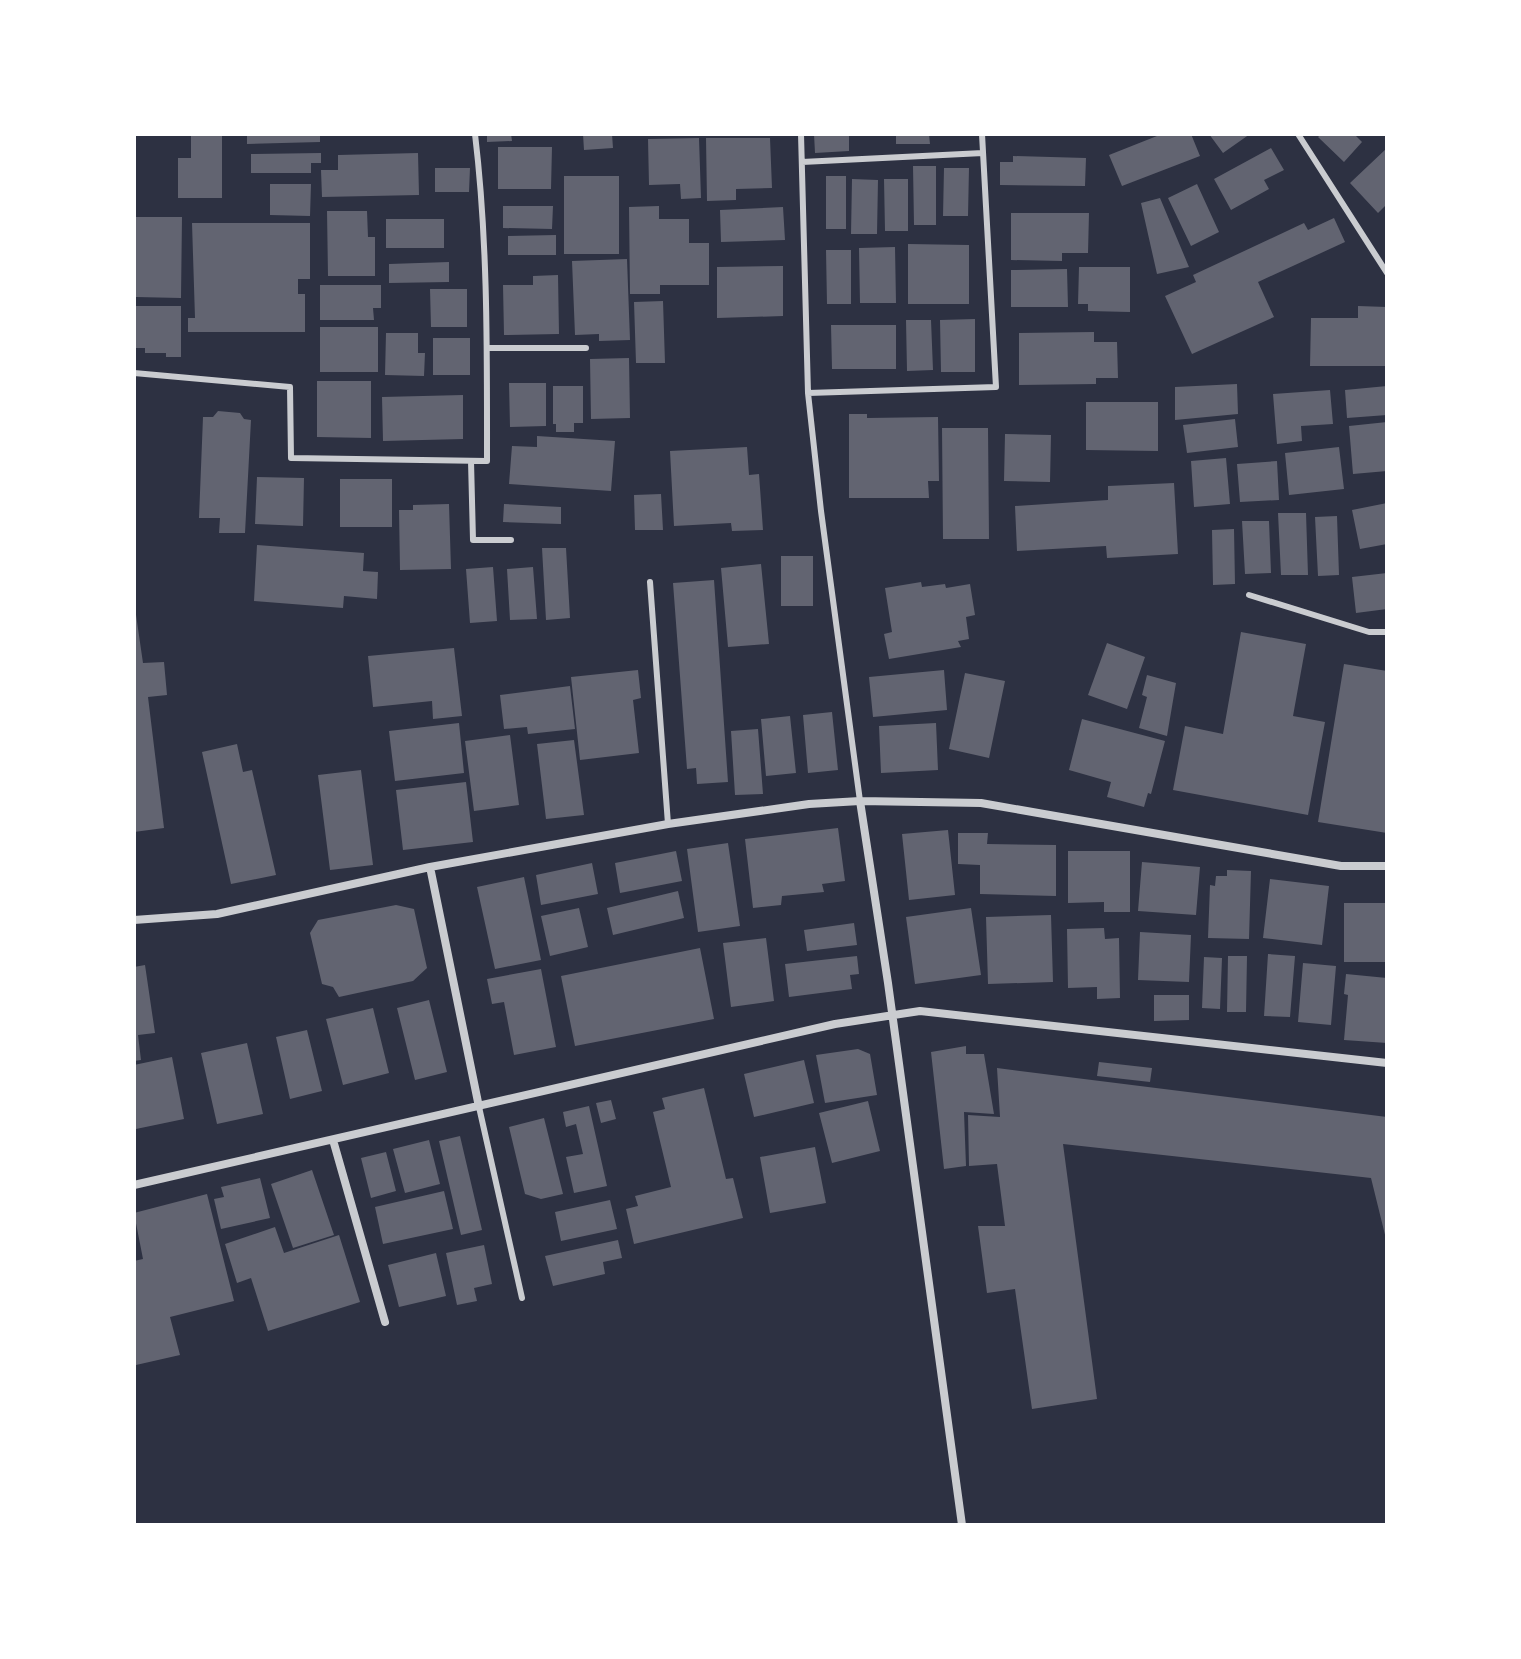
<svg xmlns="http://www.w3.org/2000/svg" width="1521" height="1659" font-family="'Zilla Slab',serif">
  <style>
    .building { fill: #626471 }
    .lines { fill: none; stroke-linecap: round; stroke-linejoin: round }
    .service { stroke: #caccd0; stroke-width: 6 }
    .minor { stroke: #caccd0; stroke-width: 8 }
  </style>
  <rect width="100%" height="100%" fill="#2d3142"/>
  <!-- building -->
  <path class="building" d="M191 134H222V198H178V158H191Z
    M247 134H320V142L247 144Z
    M487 134H511L512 141 487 142Z
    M583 134H612L613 148 584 150Z
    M814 134H849V151L815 153Z
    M896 134H929L930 144H896Z
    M1162 134H1191L1200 156 1122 186 1109 155Z
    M1209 134H1250L1223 153Z
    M1321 134H1354L1362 142 1344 162 1318 137Z
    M699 138 701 198 681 199 680 184 649 185 648 139Z
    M706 138H770L772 188 736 189V200L707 201Z
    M498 147H552L551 189H498Z
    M1271 148 1284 170 1264 180 1269 189 1231 210 1214 179Z
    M1387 148V204L1378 213 1350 183Z
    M321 153V163H311V173H251V154Z
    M418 153 419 195 322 197 321 170H338V155Z
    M1013 156 1086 158 1085 186 1000 185V162H1013Z
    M913 166H936V225H914Z
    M435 168H470L469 192H435Z
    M944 168H969L968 216H943Z
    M564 176H619V254H564Z
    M826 176H846V229H826Z
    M852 179 878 180 877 234H851Z
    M884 179H908V231H885Z
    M270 184H311L310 216 270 215Z
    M1197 184 1219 232 1191 246 1168 198Z
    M1160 198 1189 267 1157 274 1141 203Z
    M503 206H553L552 229 503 228Z
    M659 206V219H689V243H709V285H660V294H630L629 207Z
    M783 207 785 240 721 242 720 210Z
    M327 211H367L368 237H375V276H328Z
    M1011 213H1089L1088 253H1062V261L1011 260Z
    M136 217H182L181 298 136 297Z
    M1334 218 1345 242 1258 282 1274 317 1192 354 1165 296 1196 282 1193 275 1304 223 1308 230Z
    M386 219H444V248H386Z
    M192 223H310V279H298V294H305V332H188V318H195Z
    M556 235V255H508V236Z
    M908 244 969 245V304H908Z
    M895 247 896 303H860L859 248Z
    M826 250H851V304H827Z
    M627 259 630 340 599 341V334L575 335 572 261Z
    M449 262V282L389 283V264Z
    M783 266V316L717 318V267Z
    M1079 267H1130V312L1088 311V304H1078Z
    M1067 269 1068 307H1011V270Z
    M558 275 559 334 504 335 503 285H533V276Z
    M320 285H381V308H373L374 320H320Z
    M430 289H467V327H431Z
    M663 301 665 363H636L634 302Z
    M134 306H181V357H166V353H145V348H134Z
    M1358 306 1387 307V366H1310L1311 318H1358Z
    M975 319V372H941L940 320Z
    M906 320H931L933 370 907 371Z
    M831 325H896V369H832Z
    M320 327H378V372H320Z
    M1094 332V342H1117L1118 378H1096V384L1019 385V333Z
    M386 333H418V353H425L424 376 385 375Z
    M433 338H470V375H433Z
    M629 358 630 418 591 419 590 359Z
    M317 381H371V438L317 437Z
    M509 383H546V426L510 427Z
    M1237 384 1238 414 1175 420V387Z
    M553 386H583V423H574V432H556V424H553Z
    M1387 386V415L1347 418 1345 390Z
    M1330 390 1333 424 1301 426 1302 441 1277 444 1273 394Z
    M463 395V439L383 441 382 397Z
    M1086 402H1158V451L1086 450Z
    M218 411 240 413 244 419 251 420 245 533H219L220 518H199L203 417H213Z
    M849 414H867V418L938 417 939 481H928L929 498H849Z
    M1235 419 1238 447 1187 453 1183 425Z
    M1387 422V471L1353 474 1349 426Z
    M942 428H988L989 539H943Z
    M1005 434 1051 435 1050 482 1004 481Z
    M537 436 615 441 611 491 509 484 512 446 537 447Z
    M747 447 749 475 759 474 763 530 732 531 731 523 674 526 670 451Z
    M1339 447 1344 489 1289 495 1285 453Z
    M1226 458 1230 504 1194 507 1191 461Z
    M1277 461 1279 500 1240 502 1237 464Z
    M257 477 304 478 303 526 255 524Z
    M340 479H392V527H340Z
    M1174 483 1178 554 1107 558 1106 546 1017 551 1015 506 1108 500V486Z
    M661 494 663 530H635L634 495Z
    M1387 503V544L1360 549 1352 510Z
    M449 504 451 569 400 570 399 510H413V505Z
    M504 504 561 507V524L503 522Z
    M1278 513H1306L1308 575H1281Z
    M1337 516 1339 575 1318 576 1315 517Z
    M1242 521H1269L1271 573 1245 574Z
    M1234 529 1235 584 1213 585 1212 530Z
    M257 545 364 553 363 571 378 572 377 599 344 596 343 608 254 601Z
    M542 548H566L570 618 546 620Z
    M781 556H813V606H781Z
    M761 564 769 644 728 647 721 568Z
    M493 567 497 621 470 623 466 569Z
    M533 567 537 619 510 620 507 569Z
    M1387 573V609L1356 613 1352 577Z
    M714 580 728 782 697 784 696 768 687 769 673 583Z
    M921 582 922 587 945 584 946 588 970 584 975 615 966 617 969 639 958 641 961 647 889 659 884 634 892 632 885 588Z
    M134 601 143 663 164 662 167 695 148 697 164 828 134 832Z
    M1241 632 1306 644 1293 716 1325 722 1308 815 1173 790 1185 726 1223 734Z
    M1107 643 1145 657 1127 709 1088 695Z
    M454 648 462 716 433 719 432 701 373 707 368 656Z
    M1344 664 1387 671V833L1318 822Z
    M638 670 641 698 633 700 639 753 580 760 571 677Z
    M944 670 947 710 873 717 869 677Z
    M965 673 1005 681 989 758 949 749Z
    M1147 675 1176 683 1167 736 1139 728 1147 697 1142 695Z
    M570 686 575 729 528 734 527 727 504 729 500 695Z
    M832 712 838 770 808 773 803 715Z
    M790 716 796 773 766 776 761 719Z
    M1082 719 1165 741 1151 794 1148 793 1144 807 1107 797 1111 782 1069 770Z
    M459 723 464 773 395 781 389 731Z
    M936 723 938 770 881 773 879 726Z
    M758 729 763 794 735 795 731 731Z
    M510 735 519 805 474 811 465 741Z
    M574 740 584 815 546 819 537 744Z
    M237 744 243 772 252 770 276 875 231 884 202 752Z
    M361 770 373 865 330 870 318 775Z
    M466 782 473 842 403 850 396 790Z
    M838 828 845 881 822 884 824 892 782 896 781 905 753 908 745 839Z
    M948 830 955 895 909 900 902 834Z
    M958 833H988L987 844 1056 845V896L980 894V865L958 864Z
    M728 843 740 926 698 932 687 849Z
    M676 851 682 881 620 893 615 863Z
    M1068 851H1130V912H1104V902L1068 903Z
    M1142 862 1200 867 1196 915 1138 911Z
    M592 863 598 894 541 905 536 875Z
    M1227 870 1251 871 1249 939 1208 938 1210 885 1215 886 1216 876H1227Z
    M524 877 541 960 495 969 477 887Z
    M1270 879 1329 886 1322 945 1263 938Z
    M678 891 684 918 613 935 607 908Z
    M1344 903H1387V962H1344Z
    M396 905 414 909 427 968 413 981 339 997 333 987 322 984 310 933 318 920Z
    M579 908 588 947 550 956 541 916Z
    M971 908 981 975 915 984 906 917Z
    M1051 915 1053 982 988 984 986 917Z
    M854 923 857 945 807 951 804 930Z
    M1104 928 1105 939 1119 938 1120 998 1097 999V987L1068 988 1067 929Z
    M1140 932 1191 935 1189 982 1138 980Z
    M766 938 774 1001 731 1007 723 943Z
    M700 948 714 1019 575 1046 561 976Z
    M1268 954 1295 956 1290 1017 1264 1016Z
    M857 956 859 974 850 975 852 989 789 997 785 964Z
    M1228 956H1247L1246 1012H1227Z
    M1204 957 1222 958 1220 1009 1202 1008Z
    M1303 963 1336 966 1331 1025 1298 1022Z
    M145 965 155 1033 138 1035 141 1060 134 1061V967Z
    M541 969 556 1047 514 1055 504 1002 492 1004 487 979Z
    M1346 974 1387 978V1043L1344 1040 1348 995 1344 994Z
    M1154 995H1189V1020L1154 1021Z
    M429 1000 447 1072 415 1080 397 1008Z
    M373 1008 389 1073 343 1085 326 1019Z
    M307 1030 322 1091 290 1099 276 1037Z
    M247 1043 263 1114 217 1124 201 1053Z
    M966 1046V1054H984L994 1114 964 1112 966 1166 944 1169 931 1052Z
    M858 1049 870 1054 877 1095 825 1103 816 1055Z
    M172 1057 184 1119 136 1129 134 1065Z
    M804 1060 814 1103 754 1117 744 1074Z
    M1099 1062 1152 1068 1150 1082 1097 1076Z
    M997 1068 1387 1117V1243L1371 1178 1063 1144 1097 1399 1032 1409 1015 1289 987 1293 978 1226H1005L997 1164 969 1166 968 1115 1000 1117Z
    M704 1088 726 1179 733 1178 743 1218 634 1244 626 1209 638 1206 635 1196 671 1187 653 1112 665 1109 662 1098Z
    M611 1100 616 1119 601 1123 596 1103Z
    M868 1101 880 1151 832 1163 819 1113Z
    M589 1106 607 1186 574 1193 566 1157 583 1154 576 1124 566 1127 563 1112Z
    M544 1118 563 1194 541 1199 525 1194 509 1127Z
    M460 1136 482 1230 461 1235 439 1141Z
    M429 1140 440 1184 405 1193 393 1149Z
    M815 1147 826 1203 770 1213 760 1157Z
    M386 1152 396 1191 371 1198 361 1158Z
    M312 1170 334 1235 293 1248 271 1184Z
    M260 1178 270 1218 221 1229 214 1199 224 1197 221 1187Z
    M444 1191 453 1229 383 1244 375 1207Z
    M207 1194 234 1301 170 1317 180 1355 136 1365 134 1261 143 1259 134 1213Z
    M610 1200 617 1229 561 1241 555 1212Z
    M275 1227 284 1253 339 1235 360 1302 268 1331 251 1278 237 1283 225 1244Z
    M618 1240 622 1258 603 1262 605 1274 553 1286 545 1256Z
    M484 1245 492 1284 474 1288 477 1301 457 1305 446 1253Z
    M436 1253 446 1296 399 1307 388 1265Z"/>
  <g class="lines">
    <!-- service -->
    <path class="service" d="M801 134 808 393 821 511 860 801
      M1298 134 1387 273
      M802 162 983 153
      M487 348H586
      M134 373 290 387 291 458 487 461C487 352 488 242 475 134
      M808 393 996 387 982 134
      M471 461 473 540H511
      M650 582 668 824
      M1249 595 1369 632H1387
      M479 1107 522 1298"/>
    <!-- minor -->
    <path class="minor" d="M860 801 888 983 962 1525
      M430 867 479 1107
      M134 920 217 914 430 867 668 824 809 804 860 801 981 803 1341 866H1387
      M333 1140 385 1322
      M134 1185 835 1024 920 1011 1387 1063"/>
  </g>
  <!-- border -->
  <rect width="1521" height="1659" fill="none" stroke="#ffffff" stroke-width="272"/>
</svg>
